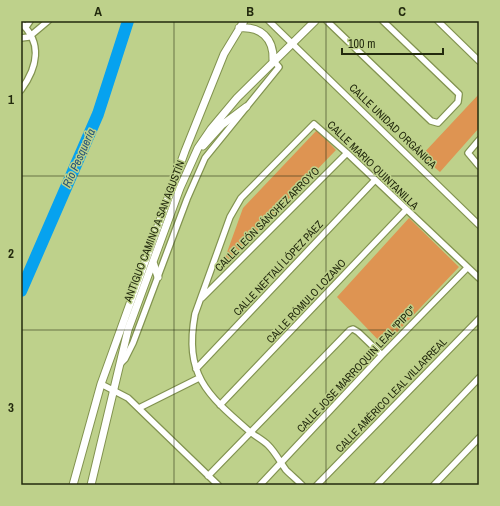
<svg xmlns="http://www.w3.org/2000/svg" width="500" height="506" font-family="'Archivo Narrow',sans-serif">
  <style>
    .green { fill: #de9452 }
    .lines { fill: none; stroke-linecap: round; stroke-linejoin: round }
    .river { stroke: #06a2ef; stroke-width: 12 }
    .minor-casing { stroke: #829350; stroke-width: 8 }
    .tertiary-casing { stroke: #829350; stroke-width: 9 }
    .minor { stroke: #fff; stroke-width: 5.5 }
    .tertiary { stroke: #fff; stroke-width: 7 }
    .grid { fill: none; stroke: #232a0e; stroke-width: 1; stroke-opacity: 0.55 }
    .labels { text-anchor: middle; dominant-baseline: central; stroke-width: 3; stroke-linejoin: round; paint-order: stroke }
    .street-label { font-size: 11px; fill: #232a0e; stroke: #bed18b }
    .water-label { font-size: 12px; font-style: italic; fill: #265677; stroke: #bed18b }
    .neatline { fill: none; stroke: #232a0e; stroke-width: 1.5 }
    .grid-label { font-size: 13px; text-anchor: middle; font-weight: bold; fill: #232a0e }
  </style>
  <rect width="100%" height="100%" fill="#bed18b"/>
  <!-- green -->
  <path class="green" d="M479 94V128L440 172 421 156Z
    M317 130 336 150 221 269 243 208Z
    M409 218 459 267 384 346 337 297Z"/>
  <g class="lines">
    <!-- river -->
    <path class="river" d="M21 291 98 114 128 21"/>
    <defs>
      <path id="minor" d="M269 21 479 225
        M327 21 431 121 438 123 458 102 459 94 383 21
        M438 21 479 61
        M21 23C43 43 37 68 21 90
        M26 27 30 21
        M21 38 29 37 48 21
        M479 140 468 153 479 166
        M202 298 347 153
        M121 363 125 359 133 343 187 199 205 158 279 67 273 60
        M196 369 375 180
        M101 384 128 398 218 485
        M220 405 406 210
        M139 408 199 378
        M208 476 350 330 353 329 358 332 382 355
        M260 485 382 355 467 268
        M302 485C297 480 291 475 286 470 280 462 276 453 268 445 263 440 255 436 249 431 206 394 184 374 195 314L230 217 241 198 314 124 347 153 479 278
        M317 485 479 319
        M377 485 479 378
        M434 485 479 438"/>
      <path id="tertiary" d="M239 28C260 26 274 38 273 60
        M203 146 222 125 246 107
        M153 262 158 277
        M73 485 101 384 185 151 224 54 244 21
        M91 485 128 330 180 188 198 148 211 129 237 98 315 21"/>
    </defs>
    <!-- minor casing -->
    <use href="#minor" class="minor-casing"/>
    <!-- tertiary casing -->
    <use href="#tertiary" class="tertiary-casing"/>
    <!-- minor -->
    <use href="#minor" class="minor"/>
    <!-- tertiary -->
    <use href="#tertiary" class="tertiary"/>
  </g>
  <!-- grid -->
  <path class="grid" d="M174 21V485M326 21V485M21 176H479M21 330H479"/>
  <g class="labels">
    <!-- street labels -->
    <g class="street-label">
      <text transform="translate(393 126) rotate(44)">CALLE UNIDAD ORGÁNICA</text>
      <text transform="translate(373 165) rotate(44)">CALLE MARIO QUINTANILLA</text>
      <text transform="translate(267 219) rotate(-45)">CALLE LEÓN SÁNCHEZ ARROYO</text>
      <text transform="translate(154 231) rotate(-69)">ANTIGUO CAMINO A SAN AGUSTÍN</text>
      <text transform="translate(278 268) rotate(-47)">CALLE NEFTALÍ LÓPEZ PÁEZ</text>
      <text transform="translate(306 301) rotate(-47)">CALLE RÓMULO LOZANO</text>
      <text transform="translate(356 369) rotate(-47)">CALLE JOSE MARROQUIN LEAL "PIPO"</text>
      <text transform="translate(391 395) rotate(-46)">CALLE AMÉRICO LEAL VILLARREAL</text>
    </g>
    <!-- water labels -->
    <g class="water-label">
      <text transform="translate(79 158) rotate(-66)">Río Pesquería</text>
    </g>
  </g>
  <!-- border -->
  <rect width="500" height="506" fill="none" stroke="#bed18b" stroke-width="44"/>
  <!-- scale -->
  <path d="M342 48v6h101v-6" fill="none" stroke="#232a0e" stroke-width="2"/>
  <text x="348" y="48" font-size="12" fill="#232a0e" stroke="#bed18b" stroke-width="3" paint-order="stroke">100 m</text>
  <rect x="22" y="22" width="456" height="462" class="neatline"/>
  <g class="grid-label">
    <text x="98" y="16">A</text>
    <text x="250" y="16">B</text>
    <text x="402" y="16">C</text>
    <text x="11" y="104">1</text>
    <text x="11" y="258">2</text>
    <text x="11" y="412">3</text>
  </g>
</svg>
